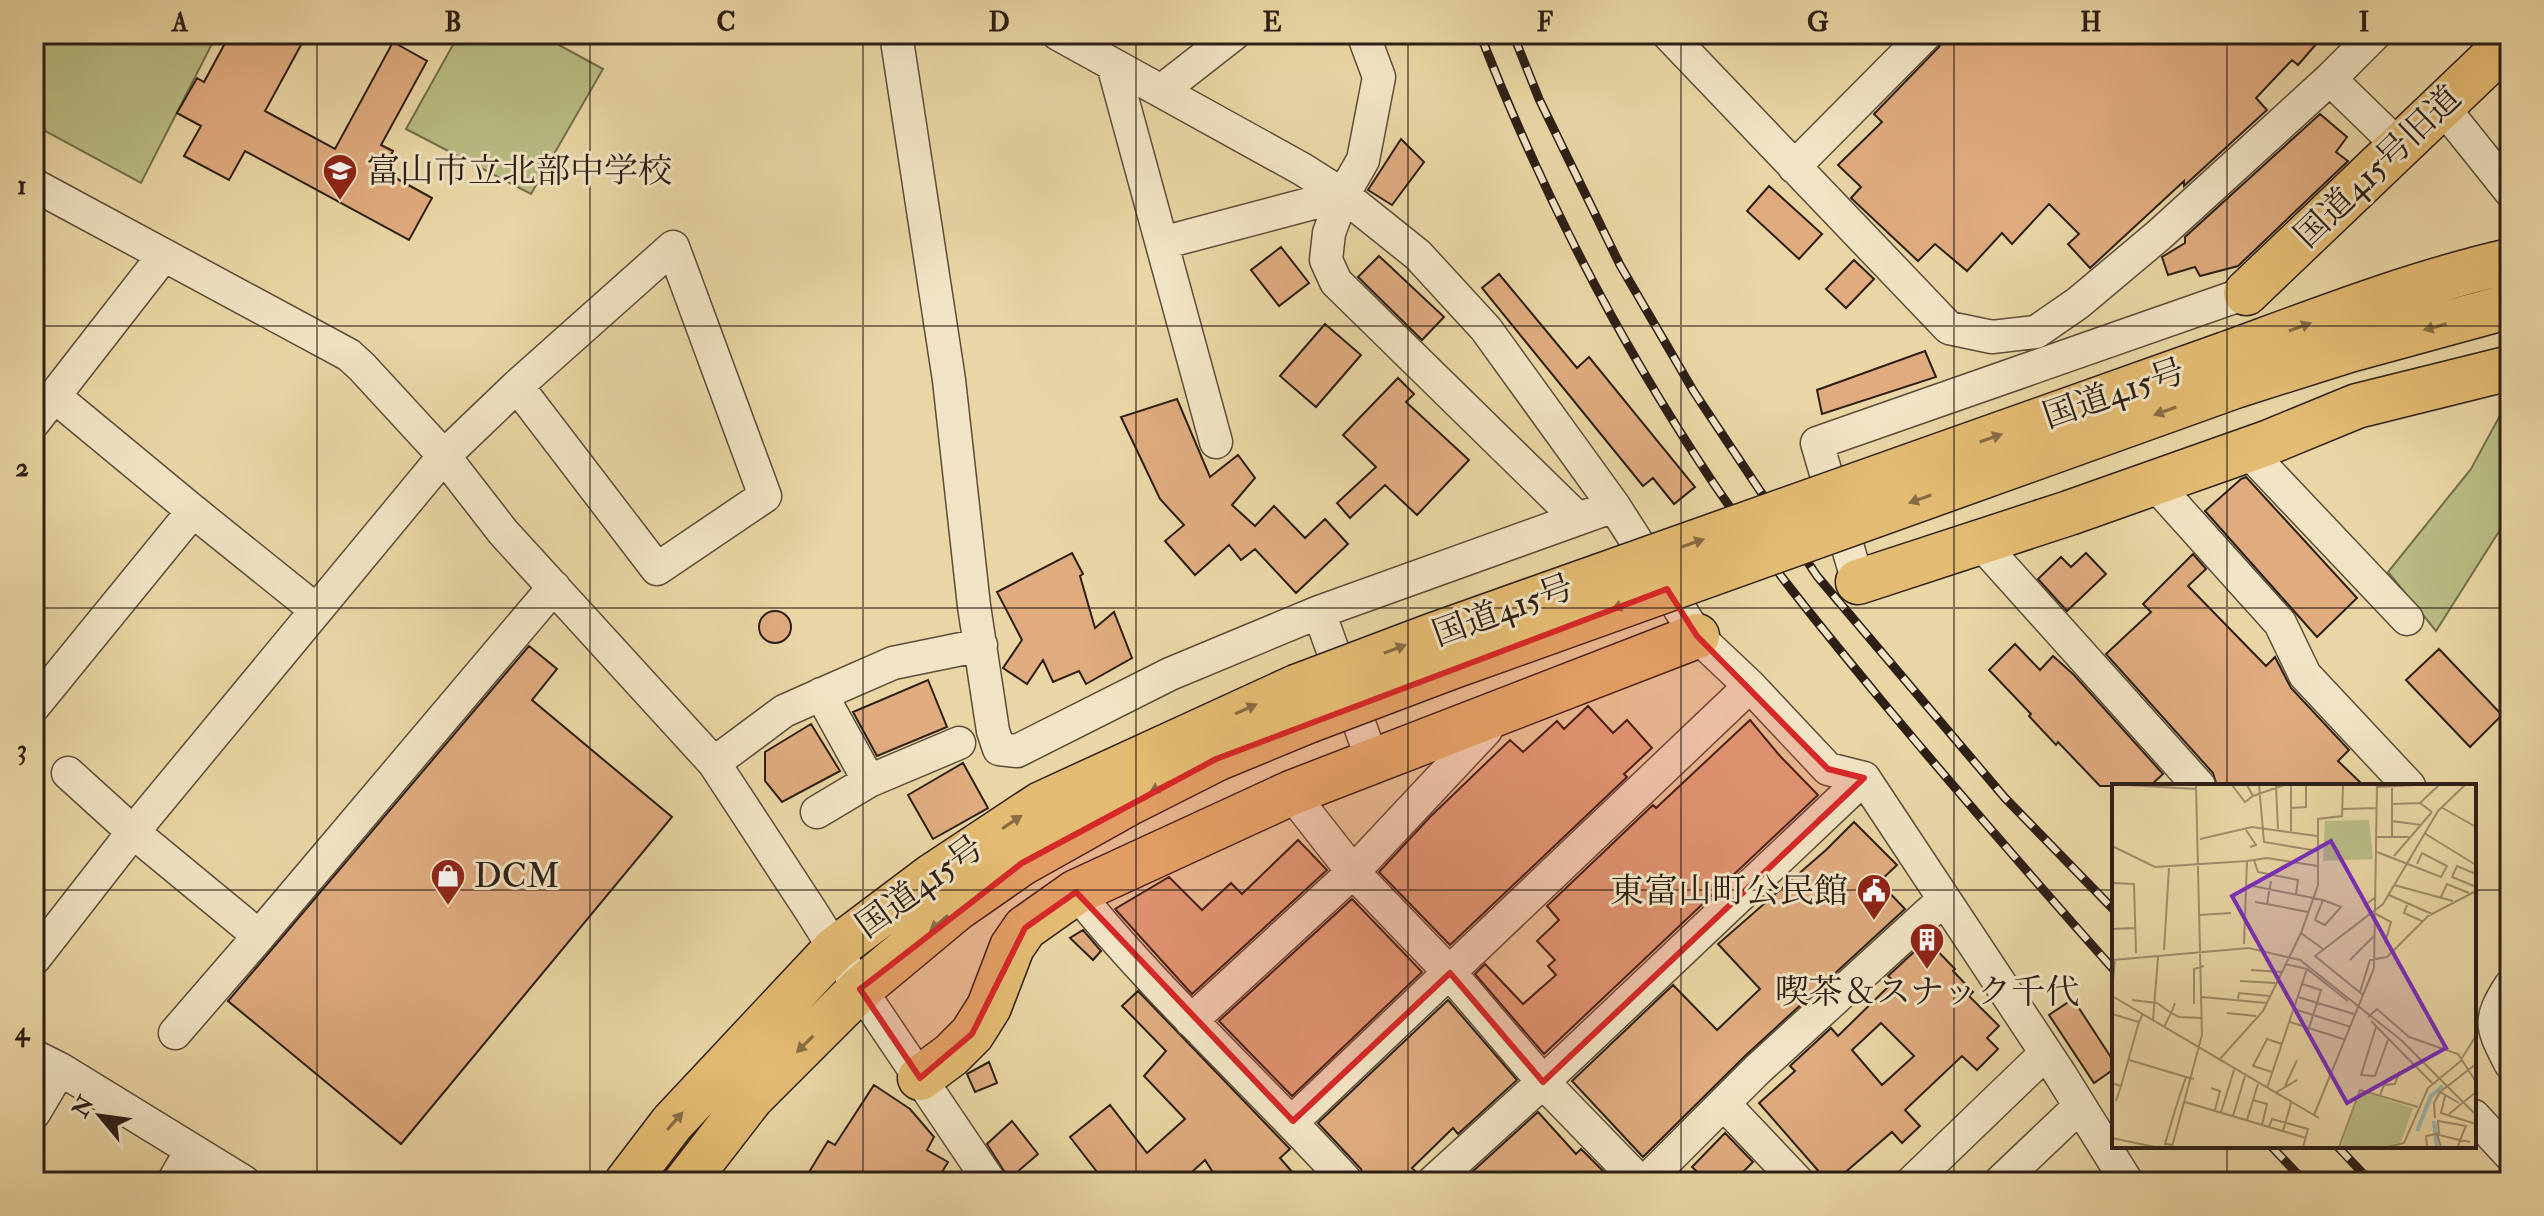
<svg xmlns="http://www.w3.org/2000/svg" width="2544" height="1216" font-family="'IM FELL Double Pica','Noto Serif JP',serif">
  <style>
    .green { fill: #b9bd84; stroke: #736e4d; stroke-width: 2 }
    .building { fill: #dfab7f; stroke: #2d1f16; stroke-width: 2; fill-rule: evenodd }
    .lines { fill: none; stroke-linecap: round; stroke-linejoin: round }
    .minor-casing { stroke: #5c4d3a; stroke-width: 35 }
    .highway-casing { stroke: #2d1f16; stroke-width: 47 }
    .minor { stroke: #f1e4c4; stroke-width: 32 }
    .highway { stroke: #e4bb72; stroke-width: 44 }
    .rail-casing { stroke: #2d1f16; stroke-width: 9 }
    .rail { stroke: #f1e4c4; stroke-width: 6; stroke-dasharray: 18; stroke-linecap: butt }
    .highway-bridge-casing { stroke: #2d1f16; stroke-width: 47; stroke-linecap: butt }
    .highway-bridge { stroke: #e4bb72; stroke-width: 44 }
    .oneway { fill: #886d44 }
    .marked { fill: #d62828; fill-opacity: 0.2; stroke: #d62828; stroke-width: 6; stroke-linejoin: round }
    .grid { fill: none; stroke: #2d1f16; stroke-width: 2; stroke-opacity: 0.55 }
    .labels { text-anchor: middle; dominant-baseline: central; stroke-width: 6; stroke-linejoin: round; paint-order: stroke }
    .street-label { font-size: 34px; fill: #2d1f16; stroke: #f1e4c4 }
    .poi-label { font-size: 34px; fill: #2d1f16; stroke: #f1e4c4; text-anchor: start }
    .inset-river { fill: none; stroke: #9db6b2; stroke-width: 4 }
    .inset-road { fill: none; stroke: #9e8d6b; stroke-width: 2 }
    .view { fill: #7b2cbf; fill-opacity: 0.15; stroke: #7b2cbf; stroke-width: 4 }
    .inset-edge { fill: none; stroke: #2d1f16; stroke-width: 4 }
    .neatline { fill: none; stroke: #2d1f16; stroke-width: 3 }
    .grid-label { font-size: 26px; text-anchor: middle; font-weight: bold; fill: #2d1f16 }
  </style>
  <rect width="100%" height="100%" fill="#e9d6a4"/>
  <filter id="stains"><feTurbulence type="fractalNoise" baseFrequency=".0025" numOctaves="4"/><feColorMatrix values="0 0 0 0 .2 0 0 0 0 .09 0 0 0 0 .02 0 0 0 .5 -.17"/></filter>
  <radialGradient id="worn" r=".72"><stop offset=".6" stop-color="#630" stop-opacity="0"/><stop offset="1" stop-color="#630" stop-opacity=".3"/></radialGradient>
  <!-- green -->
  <path class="green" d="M34 34H217L141 183 34 125Z
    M459 34H539L603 69 531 194 406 129Z
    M2510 397V514L2436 631 2388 572 2471 469Z"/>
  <!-- building -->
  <path class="building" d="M230 34H307L265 111 335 149 393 42 427 61 381 145 393 151 383 171 432 198 409 240 245 151 229 180 184 156 201 126 177 113 197 78 204 82Z
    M1946 34H2325L2298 65 2292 60 2256 98 2267 110 2184 186V181L2090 268 2068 244 2079 234 2049 204 2012 244 2002 233 1967 271 1935 244 1918 261 1851 198 1861 187 1838 165 1882 122 1874 114 1939 47Z
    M2320 114 2347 137 2336 152 2348 161 2238 266 2200 276 2195 267 2168 275 2162 257 2185 243V237Z
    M1401 139 1424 162 1392 205 1368 190Z
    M1769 186 1822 234 1799 259 1747 211Z
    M1281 247 1309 283 1279 306 1251 270Z
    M1379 256 1444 317 1422 340 1358 277Z
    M1854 260 1874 279 1846 308 1826 289Z
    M1499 274 1577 368 1589 357 1695 487 1674 504 1653 478 1643 486 1482 288Z
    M1325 324 1361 355 1316 407 1280 376Z
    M1925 351 1936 377 1822 414 1817 390Z
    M1398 378 1414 394 1406 402 1469 460 1417 515 1385 485 1350 518 1337 503 1376 467 1343 435Z
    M1177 399 1210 477 1238 455 1255 478 1232 505 1255 526 1274 506 1305 538 1325 519 1348 544 1296 593 1255 549 1241 560 1229 545 1195 575 1165 541 1184 525 1160 499 1121 417Z
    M2246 477 2357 598 2317 637 2205 511 2241 479Z
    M1072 553 1083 574 1080 576 1095 628 1114 612 1132 658 1086 684 1079 671 1053 682 1043 660 1027 684 1003 668 1022 640 997 592Z
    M2086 553 2106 574 2067 611 2038 579 2061 557 2071 567Z
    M2193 554 2206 569 2188 586 2266 666 2275 657 2276 659 2291 688 2349 750 2338 761 2364 786H2217L2213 773 2106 654 2151 612 2143 604Z
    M759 627a16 16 0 1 1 32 0a16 16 0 1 1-32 0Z
    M2015 644 2040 670 2053 656 2074 675 2163 774 2150 786H2100L2058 742 2056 745 2029 716 2031 714 1989 670Z
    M529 646 557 669 532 700 672 817 401 1144 228 1001Z
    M2439 649 2502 715 2470 747 2406 680Z
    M928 680 947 727 877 756 853 712Z
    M1588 706 1613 733 1627 720 1652 748 1624 774 1627 777 1450 945 1379 872 1430 817 1510 740 1523 752 1557 721 1564 729Z
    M1750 720 1780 756 1818 795 1544 1054 1475 974 1485 964 1523 1004 1556 975 1548 966 1555 960 1537 941 1559 920 1547 906 1653 805 1656 808Z
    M811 724 840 771 782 802 765 781V752Z
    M963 763 988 808 933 839 908 795Z
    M1854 822 1897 865 1879 882 1905 909 1745 1056 1643 1157 1572 1081 1673 985 1717 1030 1760 989 1718 944 1826 850Z
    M1298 840 1327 870 1192 994 1115 909 1169 877 1202 910 1231 883 1242 894Z
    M1352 899 1422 972 1292 1096 1219 1021Z
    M1083 930 1101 951 1093 960 1070 938Z
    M1927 940 1955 969 1953 971 1973 992 1969 996 1999 1026 1987 1038 1998 1049 1977 1070 1962 1056 1905 1110 1920 1126 1902 1143 1892 1132 1834 1182H1828L1759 1103 1795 1071 1790 1066 1831 1028 1838 1036 1894 981 1888 976ZM1881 1023 1914 1056 1882 1085 1852 1050Z
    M1138 991 1290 1149 1280 1158 1301 1182H1226L1217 1172 1214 1174 1205 1160 1181 1182H1116L1107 1172 1101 1177 1070 1137 1110 1105 1147 1153 1185 1119 1144 1076 1166 1051 1122 1006Z
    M2073 999 2114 1062V1069L2094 1083 2049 1015Z
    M1448 1000 1517 1080 1458 1134 1453 1128 1412 1168 1417 1173 1415 1182H1365L1361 1169 1318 1123Z
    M989 1062 997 1083 975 1092 967 1074Z
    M874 1085 910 1109 934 1137 927 1150 948 1162 936 1182H803L828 1141 835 1145Z
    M1538 1112 1576 1154 1581 1149 1614 1182H1461Z
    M1012 1121 1038 1154 1009 1179 987 1144Z
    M1725 1133 1753 1162 1733 1182H1708L1692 1167Z"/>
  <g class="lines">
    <defs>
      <path id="minor" d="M896 34 949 380 974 606 993 731 999 749 1017 751 1170 674 1319 612 1614 506
        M1058 34 1302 169 1343 195 1418 255 1486 329 1614 506 1697 636 1750 686 1828 769 1864 778 2060 1074 2127 1182
        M1363 34 1379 77 1363 160 1343 195 1329 233 1326 260 1336 282 1578 519
        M1668 34 1949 328 1992 337 2036 332 2078 303 2159 235 2330 79 2401 148
        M1113 65 1216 442
        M2330 79 2375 34
        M1161 91 1234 34
        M2442 106 2510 191
        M1794 167 1926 34
        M34 185 349 355 362 367 444 456 503 532 714 763 811 911 860 989 990 1182
        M1162 243 1343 195
        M673 247 765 496 657 569 517 386Z
        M54 396 193 511
        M34 422 164 255
        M2246 449 2407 619
        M2154 483 2280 623 2305 675 2409 786
        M1979 541 2199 786
        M1858 582 1817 443 2246 293
        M1319 612 1373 762
        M34 706 193 511 316 610
        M714 763 784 711 829 691 893 663 981 645
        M68 773 133 832 259 936 175 1033
        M869 781 959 743
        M1291 793 1353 872 1486 730 1490 717
        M817 812 869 781 821 694
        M1076 892C1159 995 1258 1084 1347 1182
        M259 936 554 587
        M34 959 133 832 444 456 517 386
        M2510 986C2487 1022 2492 1027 2510 1063
        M1191 1021 1353 872 1450 973 1543 1082 1433 1182
        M34 1056 60 1069 244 1182
        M1724 1104 1798 1182
        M34 1113 60 1069
        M2474 1116 2510 1155
        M1293 1121 1750 686
        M173 1182 191 1151
        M1640 1182 1543 1082 1864 778
        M1645 1182 1758 1069 1943 900
        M1912 1182 2046 1053
        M2000 1182 2080 1106"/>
      <path id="highway" d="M2246 293 2510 41
        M2226 354C2319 320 2413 283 2510 261
        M2238 385 2349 350 2510 306
        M1858 582 2069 513 2267 443 2357 406 2510 368
        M920 1078 951 1055 972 1034 989 1007 1012 947 1025 928 1076 892 1291 793 1697 636
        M627 1182 672 1123 835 949 932 876 1041 804 1296 687
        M686 1182 751 1098 860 989 956 909 1022 863 1129 803 1216 759 1308 721"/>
    </defs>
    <!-- minor casing -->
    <use href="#minor" class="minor-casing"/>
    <!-- highway casing -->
    <use href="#highway" class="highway-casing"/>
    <!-- minor -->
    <use href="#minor" class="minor"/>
    <!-- highway -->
    <use href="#highway" class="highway"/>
    <defs>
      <path id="rail" d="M1480 34C1541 191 1620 344 1714 484 1765 559 1823 630 1881 700 1957 791 2035 881 2114 970
        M1513 34 1539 99 1620 265 1694 392 1817 576 2005 798 2114 910
        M2271 1146 2305 1182
        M2337 1146 2371 1182"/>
    </defs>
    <!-- rail casing -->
    <use href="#rail" class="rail-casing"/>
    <!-- rail -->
    <use href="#rail" class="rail"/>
    <defs>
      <path id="highway-bridge" d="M1296 687 1431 636 2226 354
        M1308 721 1451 667 2238 385"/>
    </defs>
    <!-- highway-bridge casing -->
    <use href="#highway-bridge" class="highway-bridge-casing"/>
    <!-- highway-bridge -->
    <use href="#highway-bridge" class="highway-bridge"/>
  </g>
  <!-- one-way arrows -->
  <defs><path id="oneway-solid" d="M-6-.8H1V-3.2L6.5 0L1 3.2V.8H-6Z" transform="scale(2)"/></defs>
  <g class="oneway">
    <use href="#oneway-solid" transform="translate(2300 327) rotate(-20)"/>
    <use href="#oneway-solid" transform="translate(2435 327) rotate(165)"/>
    <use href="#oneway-solid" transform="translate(2165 411) rotate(160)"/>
    <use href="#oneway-solid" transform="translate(1991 438) rotate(-19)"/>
    <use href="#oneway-solid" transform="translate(1920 499) rotate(160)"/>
    <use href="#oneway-solid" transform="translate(1693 543) rotate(-19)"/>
    <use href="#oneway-solid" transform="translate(1623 605) rotate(160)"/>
    <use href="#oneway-solid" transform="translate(1395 649) rotate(-21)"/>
    <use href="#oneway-solid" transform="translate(1246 709) rotate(-24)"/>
    <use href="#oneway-solid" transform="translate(1160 787) rotate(153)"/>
    <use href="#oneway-solid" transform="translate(1012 822) rotate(-34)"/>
    <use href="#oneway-solid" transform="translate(939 923) rotate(140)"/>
    <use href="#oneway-solid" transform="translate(805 1044) rotate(135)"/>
    <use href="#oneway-solid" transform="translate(675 1121) rotate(-49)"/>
  </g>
  <!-- marked area -->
  <path class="marked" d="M1667 589 1697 636 1828 769 1864 778 1543 1082 1450 973 1293 1121 1076 892 1025 928 972 1034 920 1078 860 989 1022 863 1216 759Z"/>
  <!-- grid -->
  <path class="grid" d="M317 34V1182M590 34V1182M863 34V1182M1136 34V1182M1408 34V1182M1681 34V1182M1954 34V1182M2227 34V786M34 326H2510M34 608H2510M34 890H2114M2474 890H2510M2227 1146V1182"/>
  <!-- icons -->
  <defs>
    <symbol id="school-pin" viewBox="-11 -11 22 30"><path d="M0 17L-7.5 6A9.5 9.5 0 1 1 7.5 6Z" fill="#8f2418" stroke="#f1e4c4"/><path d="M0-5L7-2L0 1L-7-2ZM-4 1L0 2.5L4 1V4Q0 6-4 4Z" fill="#fff"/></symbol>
    <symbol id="shop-pin" viewBox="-11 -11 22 30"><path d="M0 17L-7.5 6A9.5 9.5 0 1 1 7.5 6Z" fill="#8f2418" stroke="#f1e4c4"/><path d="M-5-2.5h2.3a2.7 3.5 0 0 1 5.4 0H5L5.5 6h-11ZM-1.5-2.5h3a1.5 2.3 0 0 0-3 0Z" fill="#fff"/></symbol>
    <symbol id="civic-pin" viewBox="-11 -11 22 30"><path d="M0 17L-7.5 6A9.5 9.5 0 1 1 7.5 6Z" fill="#8f2418" stroke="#f1e4c4"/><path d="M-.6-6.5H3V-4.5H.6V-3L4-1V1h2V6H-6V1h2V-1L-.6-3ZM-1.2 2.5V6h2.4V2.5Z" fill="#fff"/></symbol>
    <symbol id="building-pin" viewBox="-11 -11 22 30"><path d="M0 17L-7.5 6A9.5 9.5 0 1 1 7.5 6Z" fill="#8f2418" stroke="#f1e4c4"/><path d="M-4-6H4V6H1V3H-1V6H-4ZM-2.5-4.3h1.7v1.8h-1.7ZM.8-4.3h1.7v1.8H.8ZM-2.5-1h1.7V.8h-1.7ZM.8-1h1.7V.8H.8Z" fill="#fff"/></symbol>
  </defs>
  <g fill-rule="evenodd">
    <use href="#school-pin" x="320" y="151" width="40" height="54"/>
    <use href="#shop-pin" x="428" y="856" width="40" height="54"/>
    <use href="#civic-pin" x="1854" y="871" width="40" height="54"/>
    <use href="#building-pin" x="1907" y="920" width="40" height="54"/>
  </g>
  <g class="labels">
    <!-- street labels -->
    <g class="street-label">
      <text transform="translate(2378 167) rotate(-44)">国道415号旧道</text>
      <text transform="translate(2114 394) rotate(-19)">国道415号</text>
      <text transform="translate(1503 611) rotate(-20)">国道415号</text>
      <text transform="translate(920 887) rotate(-36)">国道415号</text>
    </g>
    <!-- poi labels -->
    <g class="poi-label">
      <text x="366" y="171">富山市立北部中学校</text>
      <text x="474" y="876">DCM</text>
      <text x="1848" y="891" text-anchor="end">東富山町公民館</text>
      <text x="1927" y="992" text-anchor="middle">喫茶＆スナック千代</text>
    </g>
  </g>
  <!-- overview -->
  <g transform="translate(2112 784)">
    <rect width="364" height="364" fill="#e9d6a4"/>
    <path d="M257 36 261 75 211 77 213 37ZM252 308 301 324 289 358 272 363H229L246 311Z" fill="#b9bd84"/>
    <path class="inset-river" d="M322 337 325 363M305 347 319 312 331 302"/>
    <path class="inset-road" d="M14 1 85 5M120 1 133 18 141 12M135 1 141 12 172 1M147 1 152 58 206 67M280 1V53M164 2 166 45M265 3 304 1M308 19 327 1M280 20 308 19 320 28M329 23 364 43M179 24 194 23V1M230 25 265 24M280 37 309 41M134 46 144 61 138 63M179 47V1M312 49 364 81M265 53H297M88 55 140 43 205 52M0 62 43 83 135 77 132 160M265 68 329 93 335 82 310 69 305 80M282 72 320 28M142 76 146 88 186 96 184 110M135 77 155 74 206 82M364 90 345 82 340 93 364 103M0 99 22 100 24 169M136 101 211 116M282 101 341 117M277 111 320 130M329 113 335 100 357 109M211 116 229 123 213 141 203 136ZM143 118 155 120 159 97M155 120 196 128M295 121 292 129 310 137M260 129 253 121 264 113M264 130 279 138 273 159M87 131 119 129M0 145 24 144M189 149 211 165M52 166 57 84M0 176 137 164 188 176 289 256 364 331M238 176 263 151M173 180 195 185 236 217M139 186 169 188M128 197 163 199M0 205 3 176M248 208 258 176 275 173 316 132 364 107M251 211 203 172 271 120 326 27 353 1M0 212 207 334M90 213 155 219M186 213 242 230M126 215 127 209 158 212M20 216 45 219 59 229 52 243M63 219 59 229 67 233 89 234M82 220V185L92 182M182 225 201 231 205 219 209 206 190 200M115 229 144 232M0 230 27 238 31 230M256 233 265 225 297 253M41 236 46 173M259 237 320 299M178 238 234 256M264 243 249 291 263 292 276 256M197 244 201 231 239 243M297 253 346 270 364 298M350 274 364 252M17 276 74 293M107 276 151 227 189 149 206 101V35L230 32 231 1M160 288 141 282 155 255 170 260M0 299 9 302 4 317M9 302 27 238M173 302 185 276M99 304 108 307 103 326M155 304 195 185M328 308 364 280M163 309 185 296M268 311 272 301 283 300 287 289 304 281M333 312 329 329 364 340M141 316 155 320 150 341M73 318 194 354M109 328 122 286M337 330 364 308M202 331 262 184 265 1M121 332 133 292M323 334 322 319 328 308 347 319M135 336 146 300M157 343 160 335 196 345 191 363M171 347 179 319M0 354 43 363M61 361 53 360 64 323 74 293 82 295M60 363 90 251 84 1M227 363 248 306 306 323M275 363 292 359 316 304 350 276M315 363 314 352 325 350 329 363M346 363 348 356 327 351 326 337 354 342 348 356 358 358"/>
    <path class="view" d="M219 57 334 264 235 319 120 112Z"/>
    <rect width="364" height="364" class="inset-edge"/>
  </g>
  <!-- margin -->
  <rect width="2544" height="1216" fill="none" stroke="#e9d6a4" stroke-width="88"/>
  <!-- north arrow -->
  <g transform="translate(100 1116) rotate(299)" stroke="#f1e4c4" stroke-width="6" paint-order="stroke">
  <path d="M0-6L14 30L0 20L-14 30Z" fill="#2d1f16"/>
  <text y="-12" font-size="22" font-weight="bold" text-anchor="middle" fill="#2d1f16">N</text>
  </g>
  <rect x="44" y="44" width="2456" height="1128" class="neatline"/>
  <g class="grid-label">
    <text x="180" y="31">A</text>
    <text x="453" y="31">B</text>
    <text x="726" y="31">C</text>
    <text x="999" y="31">D</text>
    <text x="1272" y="31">E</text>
    <text x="1545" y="31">F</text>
    <text x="1818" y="31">G</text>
    <text x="2091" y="31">H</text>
    <text x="2364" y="31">I</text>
    <text x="22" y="194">1</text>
    <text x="22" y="476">2</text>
    <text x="22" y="758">3</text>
    <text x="22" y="1040">4</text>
  </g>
  <rect width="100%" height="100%" filter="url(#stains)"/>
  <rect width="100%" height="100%" fill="url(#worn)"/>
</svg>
